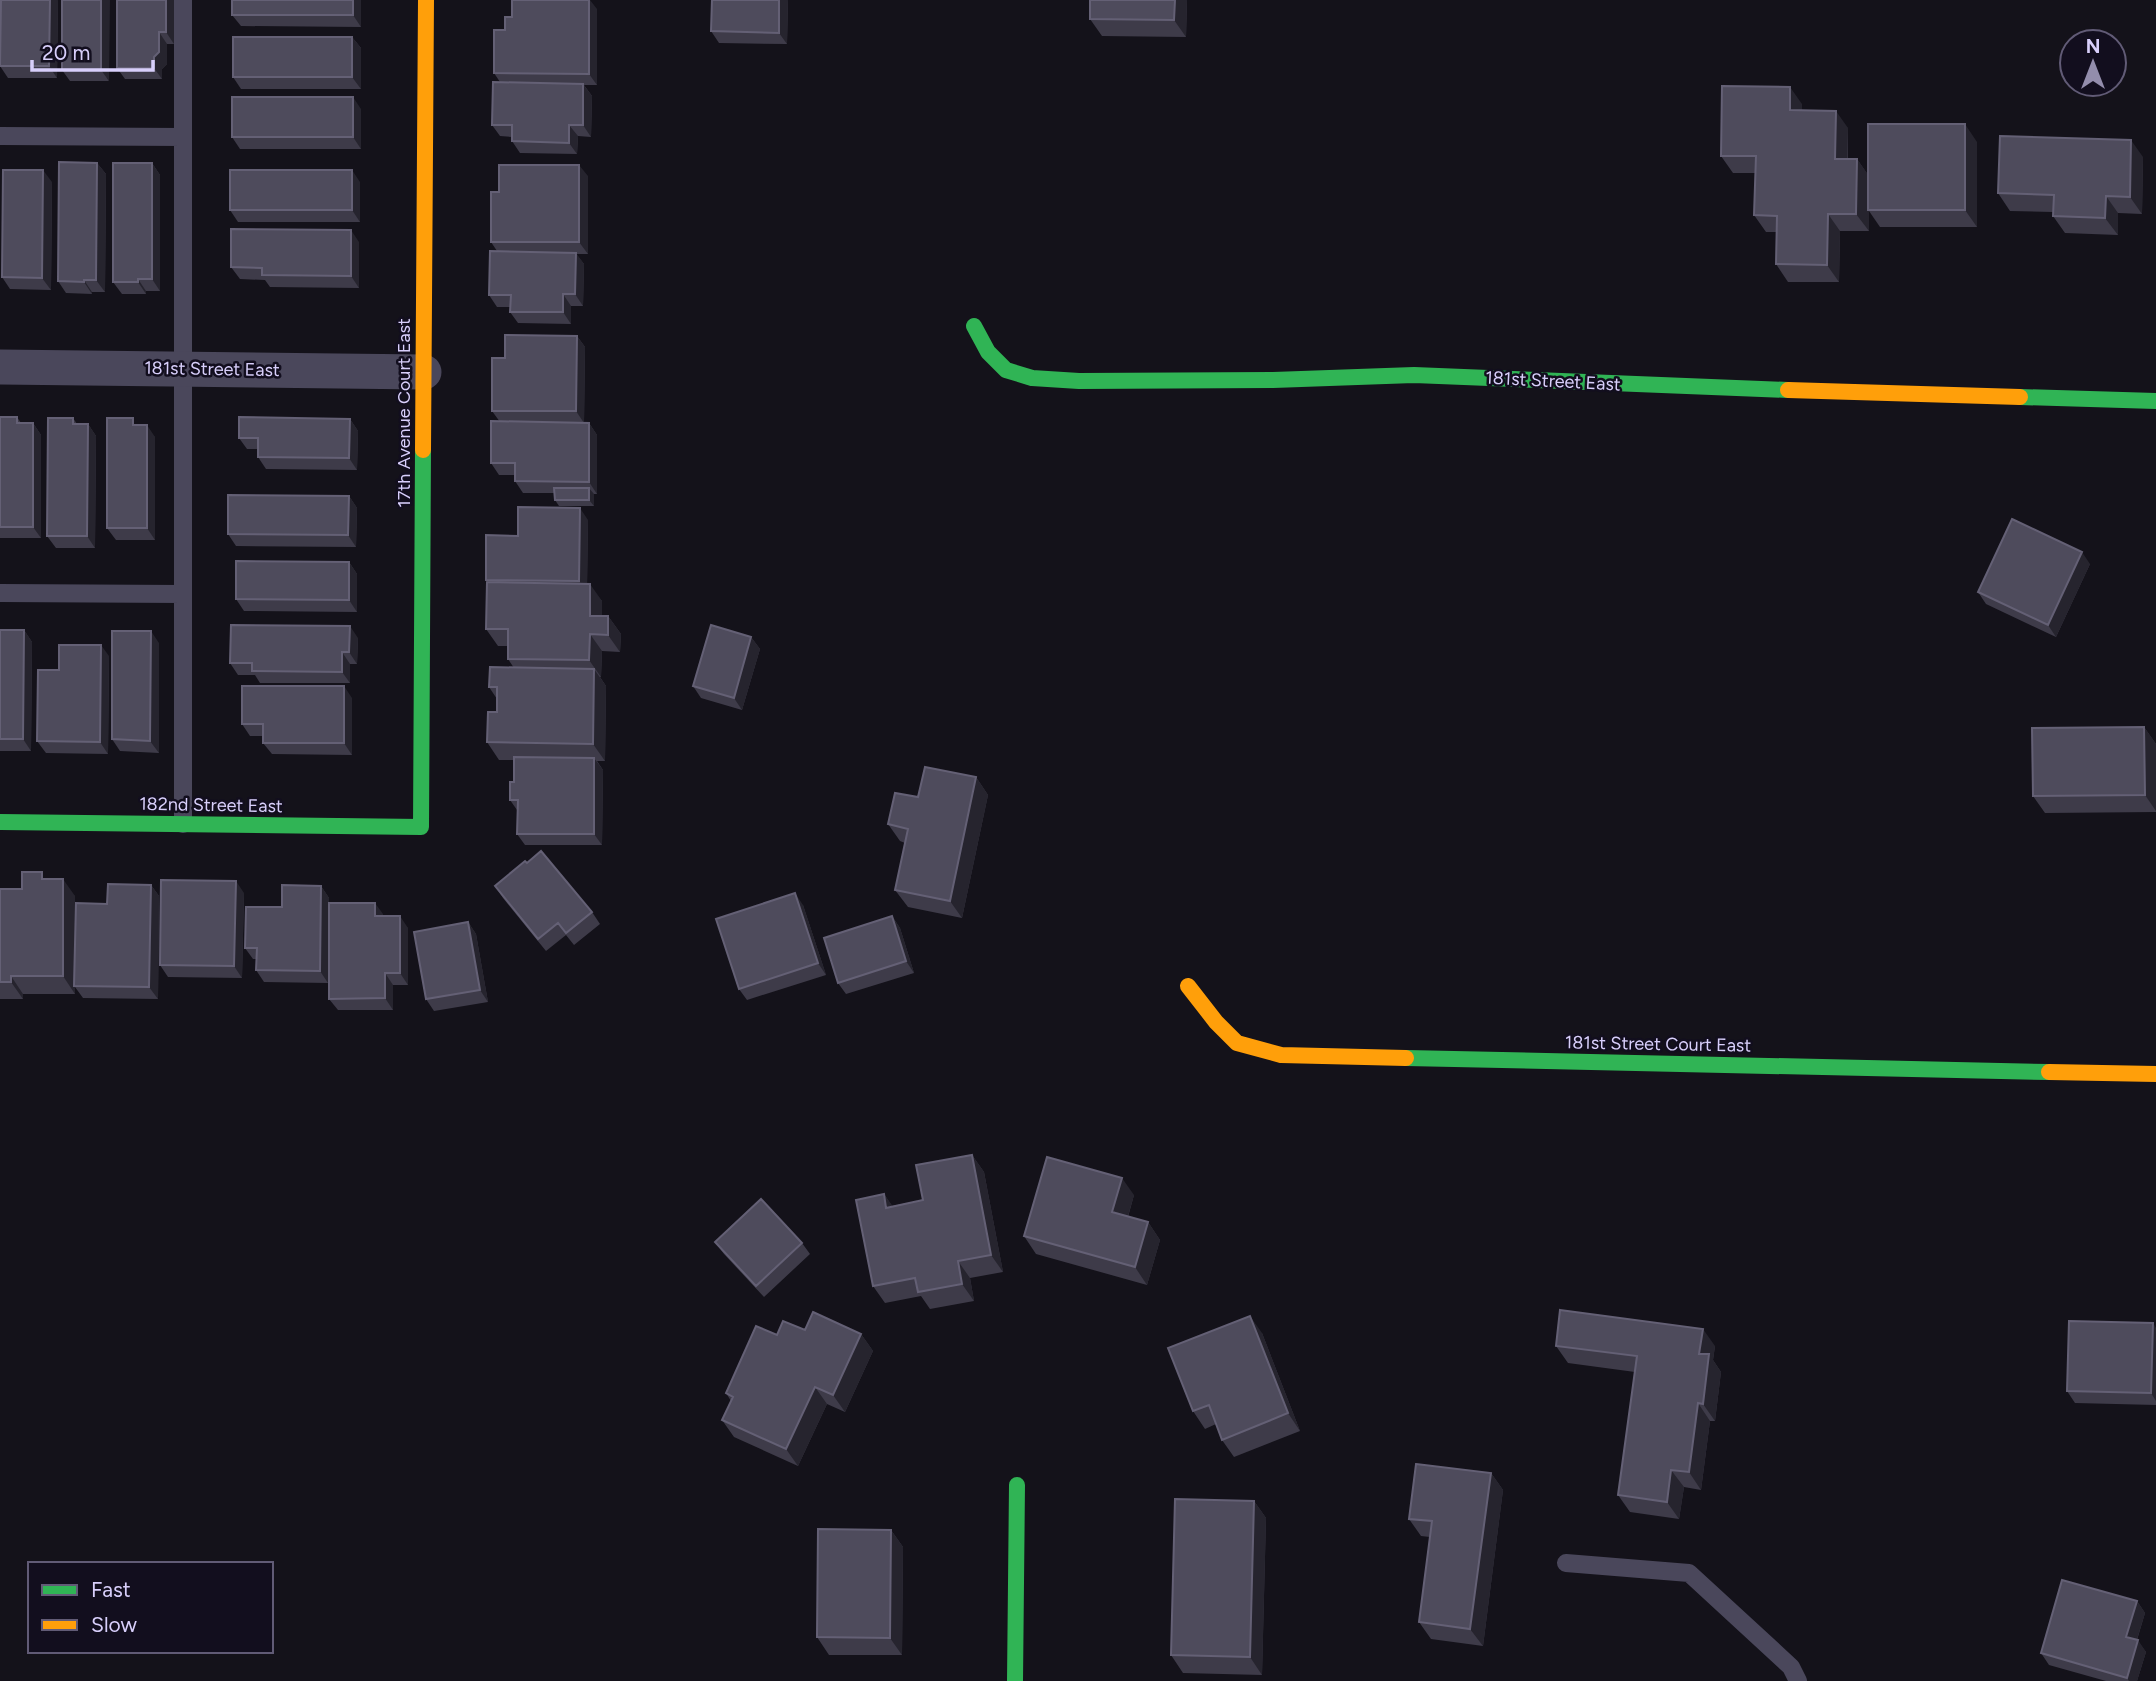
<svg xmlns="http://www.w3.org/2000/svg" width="2156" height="1681" font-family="Figtree,sans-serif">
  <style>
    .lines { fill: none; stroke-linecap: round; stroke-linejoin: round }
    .lane { stroke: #4a475b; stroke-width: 18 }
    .street { stroke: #4a475b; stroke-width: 35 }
    .fast { stroke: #30b455; stroke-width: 16 }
    .slow { stroke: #ff9f0a; stroke-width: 16 }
    .wall { fill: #3e3b49 }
    .shaded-wall { fill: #26242e }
    .building { fill: #4e4b5c; stroke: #646075; stroke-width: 2 }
    .labels { text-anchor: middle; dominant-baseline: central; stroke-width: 5; stroke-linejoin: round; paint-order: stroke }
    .street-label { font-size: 18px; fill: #d8cffb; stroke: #120e1e }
  </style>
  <rect width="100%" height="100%" fill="#14121a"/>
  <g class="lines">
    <!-- lane -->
    <path class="lane" d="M183 0V824
      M0 136 183 137
      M0 593 183 594
      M1566 1563 1689 1573 1791 1667 1798 1681"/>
    <!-- street -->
    <path class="street" d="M0 367 424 372"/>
    <!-- fast -->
    <path class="fast" d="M974 326 988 352 1006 370 1032 378 1079 381 1273 380 1414 375 1788 390
      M2020 397 2156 401
      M0 822 421 827 423 450
      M1406 1058 2049 1072
      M1015 1681 1017 1485"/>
    <!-- slow -->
    <path class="slow" d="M1788 390 2020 397
      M423 450 426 0
      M1188 986 1216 1022 1237 1043 1281 1055 1406 1058
      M2049 1072 2156 1074"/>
  </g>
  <!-- wall -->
  <path class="wall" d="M58 0 57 78H8L0 66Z
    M62 0 109 81H70L62 70Z
    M174 0V44H167V64L162 69V79H125L117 68Z
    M361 0V27L241 26 232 15Z
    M712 0H788L787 44 719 43 711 31Z
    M1090 0H1187L1186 37 1102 36 1090 19Z
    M597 9V85H584L592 96 591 137 578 136 577 154 520 153 512 141V137L500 136 492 125 500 82 494 73 505 30Z
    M352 37 361 48V89H241L233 77Z
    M1802 104V110L1848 128V159H1857L1868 175 1977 142V227H1880L1869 211V231H1840L1839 282H1788L1776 264V232H1766L1754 215 1755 173H1733L1721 156Z
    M361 109V149H240L232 137Z
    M2143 157 2142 214 2118 213V235L2065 233 2053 216V212L2010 211 1998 193Z
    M97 163 106 174 105 292H92V294L66 293 58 281Z
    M152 163 160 175V291H146V294H122L113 282Z
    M588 176V254H576L584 264 583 306H571V324L518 323 510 312V307H497L489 295 497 251 491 242 499 192Z
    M52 182 51 290 10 289 2 277Z
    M360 182V222H238L230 210Z
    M359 242V288L270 287 265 280 240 279 231 267Z
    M577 336 585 347 584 423H589L597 435V494H594V506H559L555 500 554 493H523L515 481V475H499L491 463 500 422 492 411 505 358Z
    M0 417H17L21 423H33L41 435V538H0Z
    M73 418 77 424H88L96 436 95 548H56L47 536Z
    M350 419 358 431 357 470 266 469 258 457V449H247L239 438Z
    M137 425 155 437V540H116L107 528Z
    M349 496 357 508 356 547 236 546 228 534Z
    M588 520 587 584 602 601V616H608L621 634 620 652 602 651 601 677H600L606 686 605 761H597L603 770 602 845H525L517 834V810L510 800 514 782V760H499L487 742 497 712V699L489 687 514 668 508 659V646H498L486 629 487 582 486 580 518 536Z
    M349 562 357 574V612L244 611 236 599Z
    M2090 564 2056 637 1986 604 1978 592Z
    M0 630H24L32 642 31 751H0Z
    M751 637 760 649 742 710 701 698 693 686Z
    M358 638 357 664H350V683H260L255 675H238L230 663Z
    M159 643V753L120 751 112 739Z
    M109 656 108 754 46 753 37 741 59 670Z
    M352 698V755L272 754 263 743V736H250L242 724Z
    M2144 727 2156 744V812L2045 813 2033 796Z
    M976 777 988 795 962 918 908 907 895 890 905 843 900 841 888 824Z
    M46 879 75 896V946L107 904 151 885 159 896 158 999 83 998 75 987V994H23V999H0V889H22Z
    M321 886 329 898 328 983 264 982 256 970V959H253L245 948 282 907Z
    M495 886 592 912 600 924 574 945 566 935 546 951 503 898Z
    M244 893 242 978 168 977 160 965Z
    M803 905 826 975 747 1000 739 989Z
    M383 914V916L408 928V985H393V1010H338L329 999Z
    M892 916 900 928 914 973 846 994 838 983Z
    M468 922 476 934 488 1002 434 1011 426 999Z
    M972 1155 984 1172 1003 1272 970 1278 974 1301 930 1309 921 1296 885 1303 873 1286 884 1194 892 1206 923 1200Z
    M1134 1195 1128 1217 1148 1222 1160 1240 1147 1285 1036 1254 1024 1236Z
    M715 1242 802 1243 810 1254 764 1297 724 1254Z
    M2156 1328V1405L2075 1403 2067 1391Z
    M1262 1333 1300 1431 1234 1457 1222 1440 1216 1424 1205 1429 1193 1411Z
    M861 1334 873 1351 845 1412 827 1404 798 1466 734 1437 722 1420 731 1401 726 1393 777 1335Z
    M1556 1346H1715L1713 1360 1721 1372 1715 1421H1710L1701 1490 1684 1487 1679 1519 1630 1512 1618 1495 1635 1372 1568 1363Z
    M1491 1473 1503 1490 1483 1646 1431 1639 1419 1622 1430 1537 1421 1536 1409 1519Z
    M1254 1501 1266 1518 1262 1675 1183 1673 1171 1655Z
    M891 1530 903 1547 902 1655H829L817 1637Z
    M2137 1601 2145 1613 2137 1640 2146 1652 2137 1681H2106L2049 1665 2041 1653Z"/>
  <!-- shaded-wall -->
  <path class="shaded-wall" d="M50 0H58L57 78 49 66Z
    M101 0H110L109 81 101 70Z
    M166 0H174V44L166 32Z
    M353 0H361V27L353 15Z
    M589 0H590L597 9V85L589 74Z
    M779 0H788L787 44 779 33Z
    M1175 0H1187L1186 37 1174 20Z
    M159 32 167 44V64L162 69V79L154 68V57Z
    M352 37 361 48V89L352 77Z
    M583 84 592 96 591 137 583 125Z
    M1790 87 1802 104V128L1790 110Z
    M353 97 361 109V149L353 137Z
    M1836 111 1848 128 1847 176 1835 159Z
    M1965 124 1977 142V227L1965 210Z
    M569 125 578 136 577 154 569 143Z
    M2131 140 2143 157 2142 214 2130 197Z
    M1857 159 1869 176V231L1856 214Z
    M97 163 106 174 105 292 96 280Z
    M152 163 160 175V291L152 279Z
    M579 165 588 176V254L579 242Z
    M43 170 52 182 51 290 42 278Z
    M352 170 360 182V222L352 210Z
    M2106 196 2118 213V235L2105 218Z
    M1828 214 1840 231 1839 282 1827 265Z
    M351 230 359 242V288L351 276Z
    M576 253 584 264 583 306 575 294Z
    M138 279 146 291V294L138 282Z
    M84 280 92 292V294L84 282Z
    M563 294 571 306V324L563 312Z
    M577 336 585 347 584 423 576 411Z
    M350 419 358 431 357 470 349 458Z
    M33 423 41 435V538L33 527Z
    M589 423 597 435V494L589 482Z
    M88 424 96 436 95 548 87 536Z
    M147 425 155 437V540L147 528Z
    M589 488 594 494V506L589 500Z
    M349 496 357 508 356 547 348 535Z
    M580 508 588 520 587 593 579 581Z
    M2082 552 2090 564 2056 637 2048 625Z
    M349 562 357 574V612L349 600Z
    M590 584 602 601V633L590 616Z
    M608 616 621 634 620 652 608 635Z
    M350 626 358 638 357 664 349 652Z
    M24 630 32 642 31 751 23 739Z
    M151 631 159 643V753L150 741Z
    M590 634 602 651 601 677 589 660Z
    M751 637 760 649 742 710 734 698Z
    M101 645 109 656 108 754 100 742Z
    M342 652 350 664V683L342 672Z
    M594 669 606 686 605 761 593 744Z
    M344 686 352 698V755L344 743Z
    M2144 727 2156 744V811L2145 795Z
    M594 758 603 770 602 845 594 834Z
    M976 777 988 795 962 918 950 901Z
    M63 879 75 896V994L63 976Z
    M236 881 244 893 242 978 234 966Z
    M151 885 159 896 158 999 149 987Z
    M321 886 329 898 328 983 320 971Z
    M795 893 803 905 826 975 818 963Z
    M375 903 383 914V928L375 916Z
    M400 916 408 928V985L400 973Z
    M892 916 900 928 914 973 906 961Z
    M468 922 476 934 488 1002 480 990Z
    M385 973 393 985V1010L385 998Z
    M11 976 23 994V999L11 982Z
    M972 1155 984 1172 1003 1272 991 1255Z
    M1122 1178 1134 1195 1124 1230 1112 1212Z
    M884 1194 896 1211 886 1208Z
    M1148 1222 1160 1240 1147 1285 1135 1267Z
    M958 1261 970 1278 974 1301 962 1284Z
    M1250 1316 1262 1333 1300 1431 1288 1413Z
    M2153 1323 2156 1328V1401L2151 1393Z
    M1703 1329 1715 1346 1713 1360 1721 1372 1715 1421 1703 1404 1699 1354Z
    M861 1334 873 1351 845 1412 833 1395Z
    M815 1387 827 1404 798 1466 786 1449Z
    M1698 1403 1710 1421 1701 1490 1689 1472Z
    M1671 1470 1684 1487 1679 1519 1667 1502Z
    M1491 1473 1503 1490 1483 1646 1470 1629Z
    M1254 1501 1266 1518 1262 1675 1250 1657Z
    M891 1530 903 1547 902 1655 890 1638Z
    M2137 1601 2145 1613 2134 1649 2126 1637Z
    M2138 1640 2146 1652 2137 1681H2129L2127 1678Z"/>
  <!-- building -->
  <path class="building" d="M1 0H50L49 66H0Z
    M62 0H101V70H62Z
    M117 0H166V32H159V52L154 57V68H117Z
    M232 0H353V15H232Z
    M512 0H589V74L494 73V30H505V17H512Z
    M712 0H779V33L711 31Z
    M1090 0H1175L1174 20 1090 19Z
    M233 37H352V77H233Z
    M493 82 583 84V125H569V143L512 141V125H492Z
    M1722 86 1790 87V110L1836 111 1835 159H1857L1856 214H1828L1827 265 1776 264 1777 216 1754 215 1756 156H1721Z
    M232 97H353V137H232Z
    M1868 124H1965V210H1868Z
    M2000 136 2131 140 2130 197 2106 196 2105 218 2053 216 2054 195 1998 193Z
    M59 162 97 163 96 280H84V282L58 281Z
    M113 163H152V279H138V282H113Z
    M499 165H579V242H491V192H499Z
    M3 170H43L42 278 2 277Z
    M230 170H352V210H230Z
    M231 229 351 230V276L262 275V268L231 267Z
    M490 251 576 253 575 294H563V312H510L511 295H489Z
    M505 335 577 336 576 411H492V358H505Z
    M0 417H17V423H33V527H0Z
    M239 417 350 419 349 458 258 457V438H239Z
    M48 418H73V424H88L87 536H47Z
    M107 418H133V425H147V528H107Z
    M491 421 589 423V482L515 481V463H491Z
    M554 488H589V500H555Z
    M228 495 349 496 348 535 228 534Z
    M518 507 580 508 579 581 486 580V535L518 536Z
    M2012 519 2082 552 2048 625 1978 592Z
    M236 561 349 562V600L236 599Z
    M487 582 590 584V616H608V635L590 634 589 660 508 659V629H486Z
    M231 625 350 626 349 652H342V672L252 671V663H230Z
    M711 625 751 637 734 698 693 686Z
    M0 630H24L23 739H0Z
    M112 631H151L150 741 112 739Z
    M59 645H101L100 742 37 741 38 670H59Z
    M490 667 594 669 593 744 487 742 488 712H497V687H489Z
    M242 686H344V743H263V724H242Z
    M2144 727 2145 795 2033 796 2032 728Z
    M514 757 594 758V834H517L518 800H510V782H514Z
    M925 767 976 777 950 901 895 890 908 829 888 824 895 793 918 797Z
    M541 851 592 912 566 933 558 923 538 939 495 886 525 861 527 863Z
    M22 872H42V879H63V976H11V982H0V889H22Z
    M161 880 236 881 234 966 160 965Z
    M108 884 151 885 149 987 74 986 76 903 107 904Z
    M282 885 321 886 320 971 256 970 257 948H245L246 907H282Z
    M795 893 818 963 739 989 716 919Z
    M329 903H375V916H400V973H385V998L329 999Z
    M892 916 906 961 838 983 824 938Z
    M468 922 480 990 426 999 414 932Z
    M972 1155 991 1255 958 1261 962 1284 918 1292 915 1278 873 1286 856 1200 884 1194 886 1208 923 1200 916 1165Z
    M1047 1157 1122 1178 1112 1212 1148 1222 1135 1267 1024 1236Z
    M761 1199 802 1243 756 1286 715 1242Z
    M1560 1310 1703 1329 1699 1354H1709L1703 1404 1698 1403 1689 1472 1671 1470 1667 1502 1618 1495 1637 1356 1556 1346Z
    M813 1312 861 1334 833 1395 815 1387 786 1449 722 1420 733 1397 726 1393 756 1326 777 1335 783 1321 805 1330Z
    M1250 1316 1288 1413 1222 1440 1209 1405 1193 1411 1168 1348Z
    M2069 1321 2153 1323 2151 1393 2067 1391Z
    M1416 1464 1491 1473 1470 1629 1419 1622 1432 1521 1409 1519Z
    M1175 1499 1254 1501 1250 1657 1171 1655Z
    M818 1529 891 1530 890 1638 817 1637Z
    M2062 1580 2137 1601 2126 1637 2138 1640 2127 1678 2041 1653Z"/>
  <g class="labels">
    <!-- street labels -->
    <g class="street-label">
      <text transform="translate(212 369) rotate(1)">181st Street East</text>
      <text transform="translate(1553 381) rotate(3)">181st Street East</text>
      <text transform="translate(404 413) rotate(-90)">17th Avenue Court East</text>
      <text transform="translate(211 805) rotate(1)">182nd Street East</text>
      <text transform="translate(1658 1044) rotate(1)">181st Street Court East</text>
    </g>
  </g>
  <!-- legend -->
  <rect x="28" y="1562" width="245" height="91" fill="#120e1e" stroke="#615b76" stroke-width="2"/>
  <rect x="42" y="1585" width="35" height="10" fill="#30b455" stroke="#615b76" stroke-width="2"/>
  <text x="91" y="1597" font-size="21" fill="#d8cffb">Fast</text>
  <rect x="42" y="1620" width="35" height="10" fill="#ff9f0a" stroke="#615b76" stroke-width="2"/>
  <text x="91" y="1632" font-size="21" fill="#d8cffb">Slow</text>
  <!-- north arrow -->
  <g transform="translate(2093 63)"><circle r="33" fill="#120e1e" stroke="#615b76" stroke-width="2"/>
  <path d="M0-5L12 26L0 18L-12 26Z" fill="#938dac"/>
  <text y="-10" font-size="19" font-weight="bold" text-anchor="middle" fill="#d8cffb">N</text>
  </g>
  <!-- scale -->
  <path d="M32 60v10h121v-10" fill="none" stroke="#d8cffb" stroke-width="3.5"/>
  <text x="42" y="60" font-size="21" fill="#d8cffb" stroke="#120e1e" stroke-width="5" paint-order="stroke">20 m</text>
</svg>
